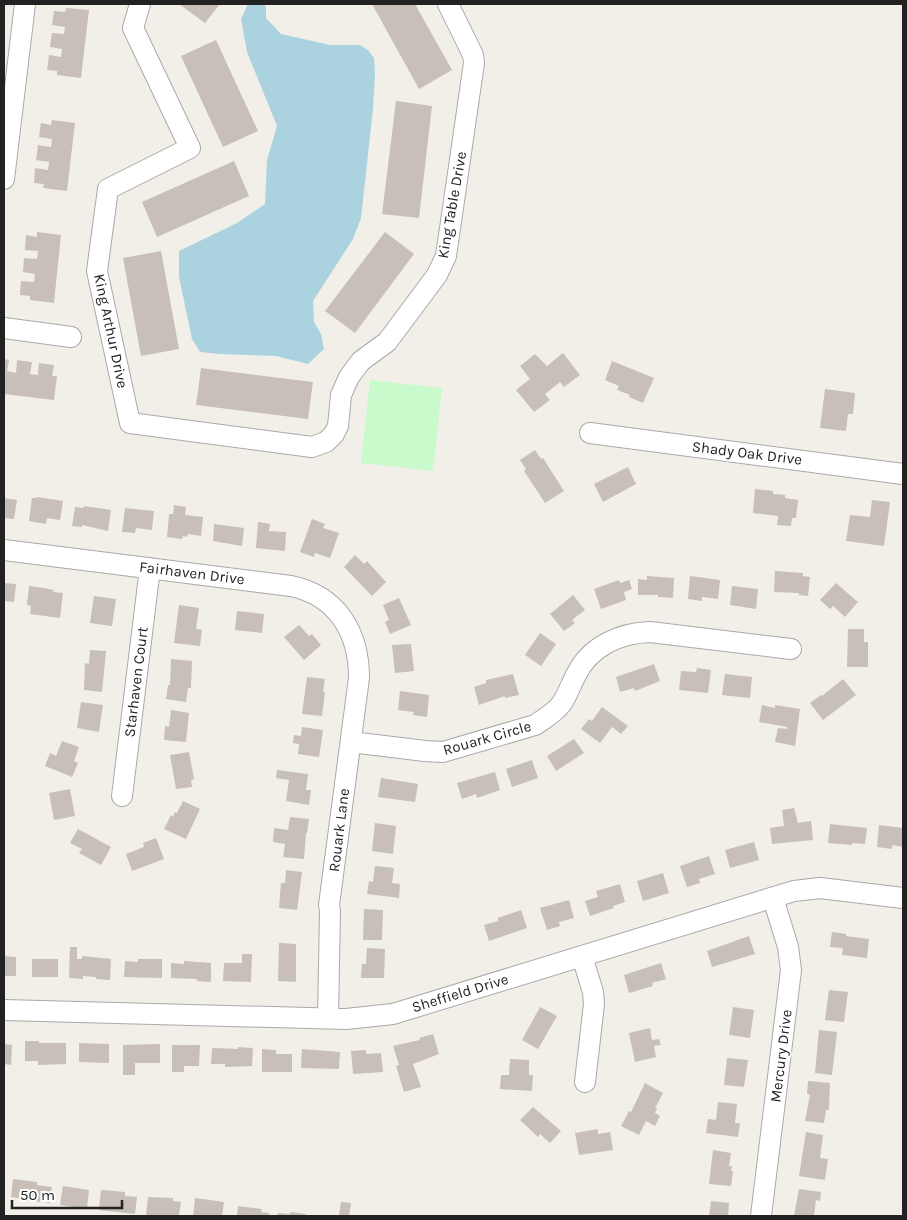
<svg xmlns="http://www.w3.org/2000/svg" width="907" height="1220" font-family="Karla,sans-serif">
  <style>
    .park { fill: #c8facc }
    .water { fill: #aad3df }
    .building { fill: #c7bfb8 }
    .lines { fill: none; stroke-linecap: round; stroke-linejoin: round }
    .minor-casing { stroke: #a9a9a9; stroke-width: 22 }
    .minor { stroke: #fff; stroke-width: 20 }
    .labels { text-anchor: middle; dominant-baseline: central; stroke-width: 4; stroke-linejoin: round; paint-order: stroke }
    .street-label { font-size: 15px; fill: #222; stroke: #fff }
  </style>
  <rect width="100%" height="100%" fill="#f2efe9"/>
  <!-- park -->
  <path class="park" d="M370 380 442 388 433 471 361 463Z"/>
  <!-- water -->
  <path class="water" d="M248 4H264L266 7V18L281 34 330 45H360L368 50 374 58 375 74 373 109 361 218 353 239 313 301 314 322 321 334 324 349 308 364 276 356 220 354 200 352 192 339 179 277V251L237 223 265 204 267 160 277 126 247 52 241 19Z"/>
  <!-- building -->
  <path class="building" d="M179 4H220L205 23Z
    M372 4H415L452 70 419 89Z
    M66 8 89 10 81 78 57 75V71L47 70 49 55 61 57 62 49 50 47 52 33 64 34 65 27 52 25 54 11 65 12Z
    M216 40 258 131 223 147 181 56Z
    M396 101 432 106 419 218 382 214Z
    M52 120 75 123 67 191 43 188 44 184 34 183 35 168 48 170 49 162 36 160 38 145 51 147 52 139 39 137 41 123 51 125Z
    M234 161 249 196 157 237 142 202Z
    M37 232 61 235 54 303 30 300V296L20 295 21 281 34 282 35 274 23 272 24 258 37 259 38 251 25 250 26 235 37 237Z
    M385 232 414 254 355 333 325 311Z
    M161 251 179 349 141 356 123 258Z
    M563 353 580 375 564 387 560 382 545 394 550 400 534 412 516 390 530 379 520 366 535 354 547 366Z
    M4 359 9 360 7 371 16 373 17 360 32 362 30 374 38 375 39 363 54 365 52 376H57L54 400 4 394Z
    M612 361 654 378 643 403 629 397 630 395 617 390 619 386 605 380Z
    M201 368 313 382 308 419 196 405Z
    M825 389 855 393 853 414H848L846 431 820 428Z
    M535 450 541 459 543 458 564 491 545 503 524 471 526 469 520 460Z
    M628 467 636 484 603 502 594 484Z
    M755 489 773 491V494L785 495V498L798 500 796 518H792L791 526 777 525 778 516 753 513Z
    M37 497 63 501 60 520 47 518 46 524 29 521 32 498H36Z
    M4 498 17 500 14 519 4 518Z
    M872 500 890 502 884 546 846 541 850 515 870 517Z
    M174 505 186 507 185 515 203 517 201 536 188 534 187 537 183 536 182 539 167 537 169 514H173Z
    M84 506 111 510 108 531 82 525V527L72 526 75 507 83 508Z
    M125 508 154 511 152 530 136 528 135 533 122 532Z
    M312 519 325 524 323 528 339 533 330 558 315 553 314 557 300 552Z
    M258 522 270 524 269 531 286 532 285 551 256 548Z
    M214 524 244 528 242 546 213 541Z
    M355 555 364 564 367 561 386 582 372 596 344 567Z
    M775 571 803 573V576L810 577 808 596 799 595V593L774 592Z
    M647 576 674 578 673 598 658 597V595H638V579L647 580Z
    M690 576 720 580 718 599 702 597V601L688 599Z
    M619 580 620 583 629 580 632 589 624 592 626 600 601 609 594 589Z
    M4 583 16 584 14 602 4 601Z
    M836 583 858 602 845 617 833 606 830 609 820 600Z
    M29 586 44 588 54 590 53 592 63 593 60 618 30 614 31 606 27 605Z
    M732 586 758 589 756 609 730 605Z
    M573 595 585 610 572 620 575 623 564 631 550 614Z
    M94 596 116 599 112 626 90 623Z
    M399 598 411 625 390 634 385 622 389 620 383 605Z
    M179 605 199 608 196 629 202 630 200 646 174 643Z
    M237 611 264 614 262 633 235 630Z
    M299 625 309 636 312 634 321 645 304 660 284 637Z
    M848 629H864V642H868V667H847Z
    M540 633 556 644 541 666 525 655Z
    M411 644 414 671 395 673 392 645Z
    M90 650 106 651 102 692 84 690 85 663 89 664Z
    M171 659 192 661 191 688H188L186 702 166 699 168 685H170Z
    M654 664 660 681 635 691 634 688 620 692 616 677Z
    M697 668 711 670 708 693 679 690 681 671 696 672Z
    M513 674 519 695 505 698V696L479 705 474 687 486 683V680Z
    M725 674 752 677 750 698 722 695Z
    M307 677 325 679 323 692H325L322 716 302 714Z
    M843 679 856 695 823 720 810 703 821 695 822 696Z
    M400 691 429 695 427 717 413 715 414 712 398 710Z
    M81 702 103 705 99 732 77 728Z
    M762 705 775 708V705L800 709 795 746 775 742 778 728 787 729V727L759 722Z
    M602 707 628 726 621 734 612 727 600 743 581 729 589 719 592 721Z
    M171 710 189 713 186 742 164 740 165 726 169 727Z
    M302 727 323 730 319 757 298 754 299 744 293 743 294 735 301 736Z
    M574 739 584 753 556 771 547 756Z
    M62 741 79 747 74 761 78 763 72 777 45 766 50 753 56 756Z
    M189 752 194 779 191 780 192 787 176 789 170 755Z
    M532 760 538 778 512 787 506 769Z
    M277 770 308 774 306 790H311L309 805 286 801 289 780 276 778Z
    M495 772 500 790 477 798 476 794 462 799 457 783Z
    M381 778 418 784 415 802 378 797Z
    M70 789 75 816 54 820 49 793Z
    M183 801 200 809 186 839 164 829 171 815 173 817 175 812 177 813Z
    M794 808 798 823 811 821 813 840 772 844 770 828 784 826 782 810Z
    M290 817 309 819 307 833H306L304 859 283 857 285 844 273 842 274 828 288 830Z
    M375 823 396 826 393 854 372 851Z
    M830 824 867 828 865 844 852 843V845L828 843Z
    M879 825 903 828V847L892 845V849L877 847Z
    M78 829 111 847 101 865 79 853 82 849 70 843Z
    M156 838 164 859 132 871 126 854 144 847 143 843Z
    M754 842 759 860 730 868 725 850Z
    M709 856 715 874 699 879 700 883 687 887 680 866Z
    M375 866 394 868 392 883 400 884 399 898 367 894 369 881 373 882Z
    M286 870 302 872 297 910 279 908 281 883H285Z
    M663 873 669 893 643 901 637 881Z
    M620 884 625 902 613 906 614 908 590 916 585 901 598 897 596 891Z
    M569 900 574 918 559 922 560 926 547 930 540 908Z
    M364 909 383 910 382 940H363Z
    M521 910 527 928 489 941 484 925 498 921V918Z
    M832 932 846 934V936L869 939 867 958 842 955 843 948 830 947Z
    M749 936 755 954 712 967 707 951Z
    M279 943 296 944V982L278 981Z
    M70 947H77V959H82V956L111 959 110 980 96 979V977L83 976V979L69 978Z
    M367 948 385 949 384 978H361L362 964H366Z
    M242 954H252L251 982 223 981 224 963H242Z
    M4 956 16 957V976H4Z
    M32 959H58V977H32Z
    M138 959H162V978L124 977 125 961 138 962Z
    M184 961 211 963V982L197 981V979L171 978V963L184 964Z
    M661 963 666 979 652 983 653 986 629 993 624 975Z
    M829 990 848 992 844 1022 825 1020Z
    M540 1007 557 1016 538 1049 522 1040Z
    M733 1007 754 1010 750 1038 729 1035Z
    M650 1028 652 1040 659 1039 661 1045 654 1046 656 1057 635 1062 629 1033Z
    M819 1030 837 1032 832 1075 815 1073Z
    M433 1034 439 1054 413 1064 421 1087 404 1092 396 1066 399 1065 393 1046 420 1040 419 1038Z
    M25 1041H39V1043H66V1064L38 1065V1061H25Z
    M79 1043 109 1044V1063L79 1062Z
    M4 1044 12 1045 11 1065 4 1064Z
    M160 1044V1063H135V1075H123V1045Z
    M172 1045H200L199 1066H184V1072H172Z
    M238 1047 253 1048 252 1066 225 1067V1064H211L212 1048 238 1049Z
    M262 1049 276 1050V1054H292V1072H262Z
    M302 1049 340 1052 339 1069 301 1068Z
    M366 1050V1054L381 1053 383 1072 353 1074 351 1051Z
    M727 1058 748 1060 744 1087 724 1085Z
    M510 1059 529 1060V1075H533L532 1091 500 1089 501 1075H509Z
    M808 1081 830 1083 829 1110H826L824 1123 805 1121 810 1095 807 1094Z
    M645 1083 663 1093 655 1108H657L655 1113 660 1116 655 1126 646 1121 639 1135 621 1126 629 1111 631 1112Z
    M718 1102 737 1104 735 1123H740L738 1137 706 1133 708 1119 716 1120Z
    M533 1107 561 1131 550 1143 540 1134 538 1137 520 1120Z
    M598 1129V1134L610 1132 613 1150 579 1155 575 1133Z
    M806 1132 823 1135 820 1158 828 1159 825 1180 799 1176Z
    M713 1150 731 1153 729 1166H732L731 1171H733L731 1186 709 1184Z
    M13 1179 37 1182V1185L52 1187 50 1203 23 1200V1199L11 1197Z
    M63 1186 89 1190 87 1209 60 1205Z
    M799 1189 821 1192 820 1201 816 1200 814 1216H794Z
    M101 1190 125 1192V1196L137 1197 135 1214 99 1210Z
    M148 1197 173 1198V1201L181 1202 179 1216 146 1215Z
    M195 1198 224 1202 222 1216H193Z
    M711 1201 729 1203 728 1216H709Z
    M341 1202 351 1203 349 1216H339Z
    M238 1206 262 1209 261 1212 269 1213V1216H237Z
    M291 1212 306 1214V1216H277L278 1213 290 1214Z"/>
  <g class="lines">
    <defs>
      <path id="minor" d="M140 4 133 28 190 148 108 189 97 271 130 423 312 447 326 442 334 434 338 426 341 395 349 377 361 361 387 342 437 275 446 256 474 63 473 55 448 4
        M4 179 25 4
        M4 328 71 337
        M590 433 903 474
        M4 550 291 586C338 596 359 633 359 678L329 905 330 911 328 1018
        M351 742 425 751 443 752 535 725C544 719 556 712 562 703 568 694 571 684 576 675 590 646 620 633 650 632L791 649
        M122 796 150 568
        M582 956 593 992 594 1004 585 1082
        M4 1010 346 1019 393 1014 794 891 820 888 903 898
        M761 1216 791 970 788 947 773 898"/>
    </defs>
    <!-- minor casing -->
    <use href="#minor" class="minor-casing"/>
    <!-- minor -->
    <use href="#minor" class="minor"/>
  </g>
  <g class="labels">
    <!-- street labels -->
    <g class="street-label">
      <text transform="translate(452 205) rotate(-80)">King Table Drive</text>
      <text transform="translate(111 331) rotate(78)">King Arthur Drive</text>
      <text transform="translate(747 453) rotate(7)">Shady Oak Drive</text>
      <text transform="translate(192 573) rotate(7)">Fairhaven Drive</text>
      <text transform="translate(136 682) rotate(-83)">Starhaven Court</text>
      <text transform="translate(487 738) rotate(-16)">Rouark Circle</text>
      <text transform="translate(339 830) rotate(-83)">Rouark Lane</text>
      <text transform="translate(460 993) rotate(-17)">Sheffield Drive</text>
      <text transform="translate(781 1056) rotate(-83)">Mercury Drive</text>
    </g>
  </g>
  <!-- border -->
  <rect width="907" height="1220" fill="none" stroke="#222222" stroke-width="10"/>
  <!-- scale -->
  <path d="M12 1200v8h110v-8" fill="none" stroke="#222222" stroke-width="2.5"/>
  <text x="20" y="1200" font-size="15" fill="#222222" stroke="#ffffff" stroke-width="4" paint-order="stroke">50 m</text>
</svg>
